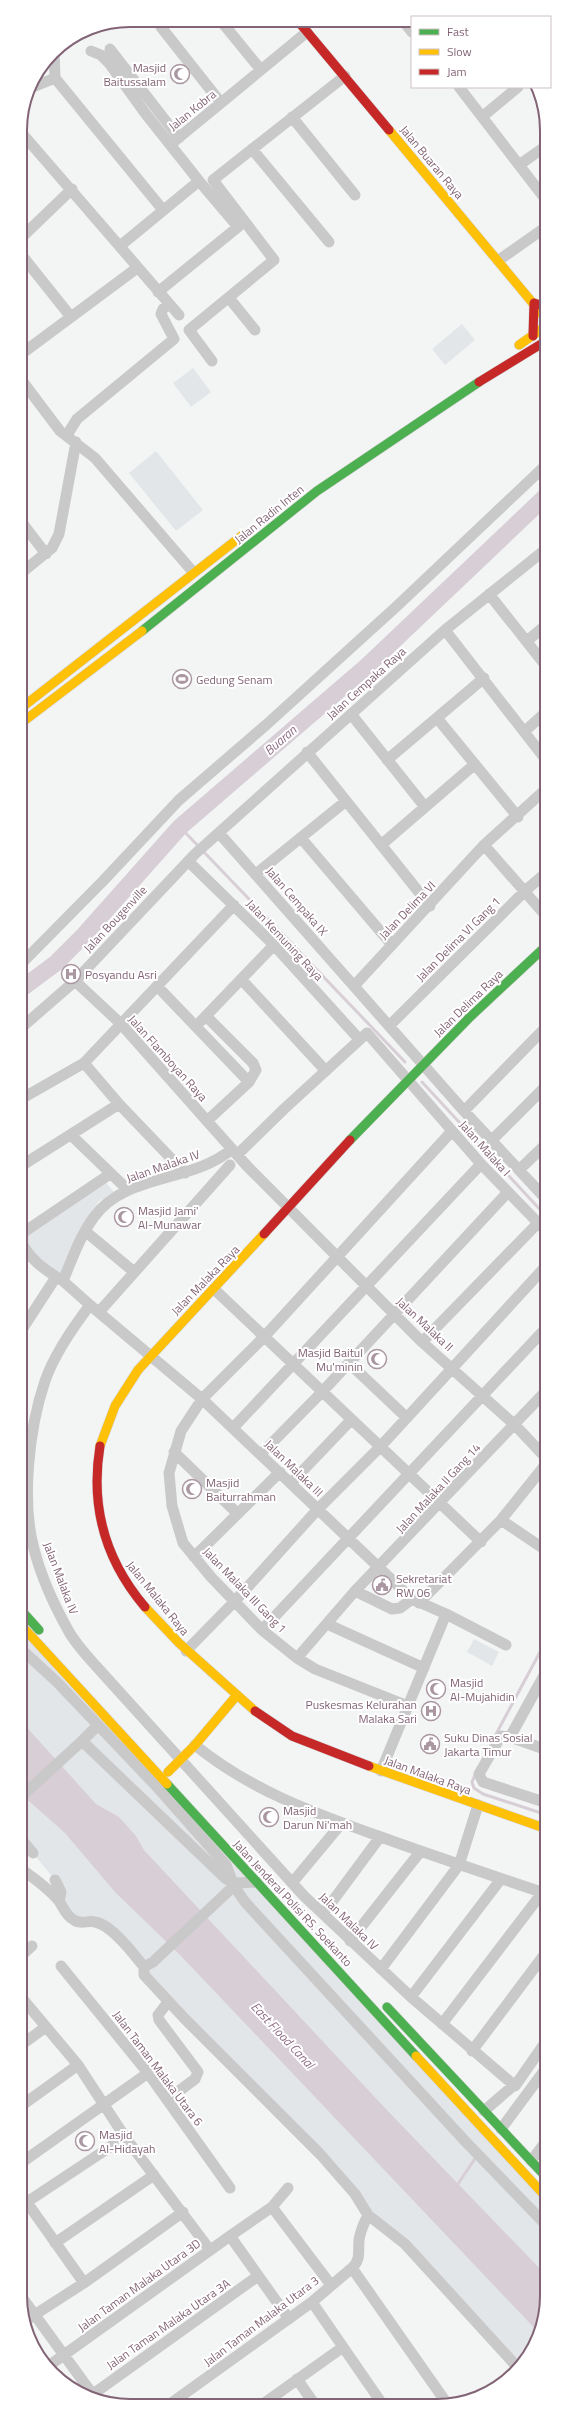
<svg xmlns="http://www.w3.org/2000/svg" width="567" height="2426" font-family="'Titillium Web',sans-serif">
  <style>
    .green { fill: #e3e6e9 }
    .water { fill: #d8ced6 }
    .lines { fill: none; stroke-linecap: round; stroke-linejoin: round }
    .stream { stroke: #d8ced6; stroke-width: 3 }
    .river { stroke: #d8ced6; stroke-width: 17 }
    .fast-casing { stroke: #d3d1d2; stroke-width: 10 }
    .slow-casing { stroke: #d3d1d2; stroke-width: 10 }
    .jam-casing { stroke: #d3d1d2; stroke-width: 10 }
    .street { stroke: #cac9ca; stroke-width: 11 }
    .fast { stroke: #4caf50; stroke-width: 9 }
    .slow { stroke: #ffc107; stroke-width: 9 }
    .jam { stroke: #c62828; stroke-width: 9 }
    .labels { text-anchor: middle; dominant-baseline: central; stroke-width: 4; stroke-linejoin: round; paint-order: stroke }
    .poi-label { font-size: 12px; fill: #836476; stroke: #fff; text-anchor: start }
    .street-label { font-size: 12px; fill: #836476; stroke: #fff }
    .water-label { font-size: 13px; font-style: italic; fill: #8e6a84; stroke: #fff }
    .rim { fill: none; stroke: #836476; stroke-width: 2 }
  </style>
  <rect width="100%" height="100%" fill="#f3f5f5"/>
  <!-- green -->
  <path class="green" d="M462 324 475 340 445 365 432 349Z
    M193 368 211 392 191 407 173 383Z
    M156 451 203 510 176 531 129 473Z
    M105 1182 114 1192 98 1202 60 1275 26 1247 23 1237Z
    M21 1625 547 2198V2303L539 2338 520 2369 185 2019 102 1924 74 1920 55 1880 21 1839Z
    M474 1639 499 1652 492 1666 467 1652Z"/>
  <!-- water -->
  <path class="water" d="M21 1721 96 1804 119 1817 136 1836 144 1850 385 2108 547 2276V2303L540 2334 181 1956 115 1892 65 1833 21 1794Z"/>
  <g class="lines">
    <!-- stream -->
    <path class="stream" d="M180 827 405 1062
      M422 1082 546 1216
      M495 1736 547 1639
      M475 1775 472 1782 474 1788 483 1794 547 1815
      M541 2066 547 2058
      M456 2187 476 2157"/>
    <!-- river -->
    <path class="river" d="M21 989 56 963 84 935 180 827 367 666 546 496"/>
    <defs>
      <path id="fast" d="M142 631 317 491 479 382
        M350 1140 469 1018 546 946
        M21 1610 39 1630
        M167 1784 416 2056
        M387 2007 547 2178"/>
      <path id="slow" d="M389 130 546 319
        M519 345 546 326
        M20 709 244 534
        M20 724 142 631
        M100 1446 115 1406 138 1370 264 1234
        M145 1607 179 1643 255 1711
        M21 1625 167 1784
        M369 1766 547 1829
        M168 1772 195 1745 237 1695
        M416 2056 547 2198"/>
      <path id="jam" d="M298 21 389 130
        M533 336 534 303 546 307
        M479 382 546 341
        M264 1234 350 1140
        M100 1446C90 1507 105 1560 145 1607
        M255 1711 292 1736 369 1766"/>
    </defs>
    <!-- fast casing -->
    <use href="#fast" class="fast-casing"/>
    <!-- slow casing -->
    <use href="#slow" class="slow-casing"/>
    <!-- jam casing -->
    <use href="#jam" class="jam-casing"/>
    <!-- street -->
    <path class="street" d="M221 21 261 70
      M404 22 412 32
      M161 27 221 103
      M110 49 179 138
      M54 51 55 78
      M91 51 101 55 109 63 145 113 199 181 120 246
      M55 78 163 210
      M459 87 546 200
      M28 89 55 78
      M292 117 355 195
      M482 117 518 87
      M20 131 179 315
      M171 144 307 32
      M252 149 329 242
      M519 165 546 146
      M20 239 72 189
      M20 253 71 317
      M499 260 546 227
      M158 292 238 227 199 181
      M229 298 255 330
      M20 355 137 268
      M212 361 189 330 274 260 213 180 345 76
      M20 378 60 431 95 458 193 572
      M67 435 77 419 174 339 161 314 163 309 169 304
      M20 520 46 554
      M20 574 52 548 59 534 76 442
      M489 594 546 666
      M445 630 546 760
      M527 641 546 625
      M351 714 425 807
      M437 718 518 817
      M525 731 546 712
      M307 752 430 906
      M387 760 484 678
      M219 833 464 1111 546 1199
      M301 838 392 945
      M381 845 475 764
      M484 845 546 916
      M188 861 274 945 359 1039
      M256 874 346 801
      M21 964 103 881 179 800 266 725 397 606 546 465
      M241 979 326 1071
      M75 981 121 1024 247 1166 422 1342 515 1425 546 1458
      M157 986 249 1082
      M354 986 484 845 546 789
      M206 1016 253 1063 256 1070 249 1082 207 1121
      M201 1021 274 945
      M389 1026 526 890 546 873
      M21 1028 75 981 195 854 445 630 546 549
      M84 1063 119 1104 185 1173
      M21 1099 84 1063 234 905
      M464 1111 546 1027
      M71 1135 128 1190
      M492 1140 546 1086
      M232 1149C192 1183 126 1173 94 1217 80 1236 72 1259 63 1281L90 1305C74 1326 54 1355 45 1381 29 1428 21 1501 34 1549 41 1576 54 1605 68 1630 75 1643 86 1655 96 1666L304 1896 411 1997 515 2086 547 2040
      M237 1155 284 1109 367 1033 481 1164 546 1231
      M21 1166 119 1104
      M520 1169 546 1144
      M85 1231 133 1271
      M21 1234 110 1174
      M21 1241C29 1259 44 1269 61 1280
      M214 1289 481 1542
      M90 1305 202 1399 412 1599 446 1614 506 1645
      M99 1312 230 1165
      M21 1331 56 1277
      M422 1342 538 1223
      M349 1363 407 1418
      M233 1428 481 1164
      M174 1452 238 1514
      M261 1454 322 1392 508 1192
      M291 1483 351 1420
      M501 1520 547 1551
      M194 1557 280 1472
      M355 1591 392 1609 400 1608 412 1599
      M419 1603 501 1520 546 1464
      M327 1624 424 1668
      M262 1630 546 1328
      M21 1649 57 1682 158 1788 226 1865 234 1886 245 1902 465 2141 547 2226
      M186 1651 235 1601 318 1509 380 1447 546 1266
      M297 1658 355 1591 546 1391
      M408 1706 315 1669 297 1658 262 1630 211 1577 183 1543 172 1506 169 1473 181 1431 202 1399 264 1337 452 1131
      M510 1737 547 1670
      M82 1741 98 1725
      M195 1745C250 1790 314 1813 381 1837 436 1857 491 1875 547 1894
      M547 1750 510 1737 501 1736 479 1774 483 1782 547 1803
      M381 1771 446 1614
      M21 1797 82 1741 225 1878 233 1883
      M21 1839 33 1853
      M21 1869C34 1878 49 1889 59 1901 64 1908 65 1915 74 1920 81 1925 88 1920 95 1922 112 1925 134 1954 144 1967
      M55 1880 61 1892 59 1901
      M257 1882 237 1883 153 1962 144 1967V1975L185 2019 320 2154 355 2194 368 2215 405 2244 519 2369
      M292 1883 341 1824
      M323 1914 380 1837
      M350 1941 420 1852
      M21 1956 32 1946
      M61 1966 148 2073 230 2188
      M381 1969 459 1865 478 1805
      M21 1997 78 2065 125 2137 210 2250
      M411 1997 501 1879
      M442 2024 542 1893
      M21 2045 46 2027
      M472 2051 547 1951
      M167 2100 195 2079 198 2072 159 2020 158 2015 168 2002
      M21 2106 78 2065
      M484 2111 514 2085
      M501 2129 547 2067
      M531 2161 547 2140
      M21 2163 148 2073
      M21 2194 84 2283
      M27 2202 125 2137
      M272 2207 288 2188
      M55 2243 154 2175
      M352 2268 448 2405
      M21 2296 96 2399
      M312 2302 383 2405
      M289 2319 230 2236 272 2207 331 2285
      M25 2321 84 2283 183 2212
      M47 2367 230 2236
      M297 2379 315 2405
      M89 2397 258 2276
      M170 2404 312 2302 352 2268C361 2260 358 2251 359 2240 360 2232 364 2223 368 2215
      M263 2404 343 2347"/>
    <!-- fast -->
    <use href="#fast" class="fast"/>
    <!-- slow -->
    <use href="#slow" class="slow"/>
    <!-- jam -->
    <use href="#jam" class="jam"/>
  </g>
  <!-- icons -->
  <defs>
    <symbol id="mosque-ring" viewBox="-11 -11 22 22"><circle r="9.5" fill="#fff" stroke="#aa97a2" stroke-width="1.5"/><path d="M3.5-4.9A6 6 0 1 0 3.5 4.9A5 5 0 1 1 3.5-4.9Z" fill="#aa97a2"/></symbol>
    <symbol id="stadium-ring" viewBox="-11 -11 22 22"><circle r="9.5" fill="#fff" stroke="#aa97a2" stroke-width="1.5"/><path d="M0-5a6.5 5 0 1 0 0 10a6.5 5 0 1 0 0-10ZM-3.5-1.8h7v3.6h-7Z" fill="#aa97a2"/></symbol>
    <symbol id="hospital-ring" viewBox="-11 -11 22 22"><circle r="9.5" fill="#fff" stroke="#aa97a2" stroke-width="1.5"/><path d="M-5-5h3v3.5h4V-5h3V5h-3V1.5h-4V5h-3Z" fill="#aa97a2"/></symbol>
    <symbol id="civic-ring" viewBox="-11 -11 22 22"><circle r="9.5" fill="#fff" stroke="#aa97a2" stroke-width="1.5"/><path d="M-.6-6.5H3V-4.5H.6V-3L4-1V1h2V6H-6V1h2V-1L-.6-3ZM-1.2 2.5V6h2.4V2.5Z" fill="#aa97a2"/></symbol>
  </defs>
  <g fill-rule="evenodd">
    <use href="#mosque-ring" x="169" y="63" width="22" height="22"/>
    <use href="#stadium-ring" x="171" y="668" width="22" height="22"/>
    <use href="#hospital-ring" x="60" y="963" width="22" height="22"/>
    <use href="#mosque-ring" x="113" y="1206" width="22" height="22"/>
    <use href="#mosque-ring" x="366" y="1348" width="22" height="22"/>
    <use href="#mosque-ring" x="181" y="1478" width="22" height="22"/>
    <use href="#civic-ring" x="371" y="1574" width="22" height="22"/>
    <use href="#mosque-ring" x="425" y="1678" width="22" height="22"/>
    <use href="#hospital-ring" x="420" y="1700" width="22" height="22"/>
    <use href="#civic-ring" x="419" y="1733" width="22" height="22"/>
    <use href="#mosque-ring" x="258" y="1806" width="22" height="22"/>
    <use href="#mosque-ring" x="74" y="2130" width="22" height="22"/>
  </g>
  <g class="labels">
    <!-- poi labels -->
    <g class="poi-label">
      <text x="166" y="67" text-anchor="end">Masjid<tspan x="166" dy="14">Baitussalam</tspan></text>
      <text x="196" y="679">Gedung Senam</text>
      <text x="85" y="974">Posyandu Asri</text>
      <text x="138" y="1210">Masjid Jami'<tspan x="138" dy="14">Al-Munawar</tspan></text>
      <text x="363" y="1352" text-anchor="end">Masjid Baitul<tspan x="363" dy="14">Mu'minin</tspan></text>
      <text x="206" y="1482">Masjid<tspan x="206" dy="14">Baiturrahman</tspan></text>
      <text x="396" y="1578">Sekretariat<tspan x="396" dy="14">RW 06</tspan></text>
      <text x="450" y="1682">Masjid<tspan x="450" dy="14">Al-Mujahidin</tspan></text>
      <text x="417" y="1704" text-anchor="end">Puskesmas Kelurahan<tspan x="417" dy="14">Malaka Sari</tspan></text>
      <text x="444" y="1737">Suku Dinas Sosial<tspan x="444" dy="14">Jakarta Timur</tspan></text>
      <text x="283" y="1810">Masjid<tspan x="283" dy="14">Darun Ni'mah</tspan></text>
      <text x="99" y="2134">Masjid<tspan x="99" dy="14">Al-Hidayah</tspan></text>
    </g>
    <!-- street labels -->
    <g class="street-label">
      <text transform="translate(192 110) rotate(-39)">Jalan Kobra</text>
      <text transform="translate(432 162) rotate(50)">Jalan Buaran Raya</text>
      <text transform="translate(269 514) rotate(-39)">Jalan Radin Inten</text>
      <text transform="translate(366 683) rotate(-42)">Jalan Cempaka Raya</text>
      <text transform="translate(297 901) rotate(49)">Jalan Cempaka IX</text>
      <text transform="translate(407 910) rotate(-46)">Jalan Delima VI</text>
      <text transform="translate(115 919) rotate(-47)">Jalan Bougenville</text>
      <text transform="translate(458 939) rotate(-45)">Jalan Delima VI Gang 1</text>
      <text transform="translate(285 940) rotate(47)">Jalan Kemuning Raya</text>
      <text transform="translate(468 1003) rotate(-44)">Jalan Delima Raya</text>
      <text transform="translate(168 1058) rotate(48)">Jalan Flamboyan Raya</text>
      <text transform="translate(485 1148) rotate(48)">Jalan Malaka I</text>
      <text transform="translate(163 1166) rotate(-19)">Jalan Malaka IV</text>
      <text transform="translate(205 1280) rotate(-46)">Jalan Malaka Raya</text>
      <text transform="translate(425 1324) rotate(43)">Jalan Malaka II</text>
      <text transform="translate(294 1468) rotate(44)">Jalan Malaka III</text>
      <text transform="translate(438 1488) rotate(-47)">Jalan Malaka II Gang 14</text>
      <text transform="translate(61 1578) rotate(69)">Jalan Malaka IV</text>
      <text transform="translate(245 1590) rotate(46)">Jalan Malaka III Gang 1</text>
      <text transform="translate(158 1598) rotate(51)">Jalan Malaka Raya</text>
      <text transform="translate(428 1775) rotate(20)">Jalan Malaka Raya</text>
      <text transform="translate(293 1903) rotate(47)">Jalan Jenderal Polisi RS. Soekanto</text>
      <text transform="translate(349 1921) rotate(44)">Jalan Malaka IV</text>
      <text transform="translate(158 2068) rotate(53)">Jalan Taman Malaka Utara 6</text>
      <text transform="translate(139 2285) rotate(-36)">Jalan Taman Malaka Utara 3D</text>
      <text transform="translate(261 2321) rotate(-37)">Jalan Taman Malaka Utara 3</text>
      <text transform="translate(168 2324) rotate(-35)">Jalan Taman Malaka Utara 3A</text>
    </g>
    <!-- water labels -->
    <g class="water-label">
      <text transform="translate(280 740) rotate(-41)">Buaran</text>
      <text transform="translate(283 2035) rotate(47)">East Flood Canal</text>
    </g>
  </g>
  <!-- crop -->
  <path d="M0 0H567V2426H0ZM130 27H437A103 103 0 0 1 540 130V2296A103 103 0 0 1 437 2399H130A103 103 0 0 1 27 2296V130A103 103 0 0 1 130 27Z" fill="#fff" fill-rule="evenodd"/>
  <path class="rim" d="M130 27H437A103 103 0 0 1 540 130V2296A103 103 0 0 1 437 2399H130A103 103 0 0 1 27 2296V130A103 103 0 0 1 130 27Z"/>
  <!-- legend -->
  <rect x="411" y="16" width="140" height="72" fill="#ffffff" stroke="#cdc1c8"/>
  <rect x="419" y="29" width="20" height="6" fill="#4caf50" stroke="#cdc1c8"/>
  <text x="447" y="36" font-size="12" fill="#836476">Fast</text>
  <rect x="419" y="49" width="20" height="6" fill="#ffc107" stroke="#cdc1c8"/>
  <text x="447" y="56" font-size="12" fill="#836476">Slow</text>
  <rect x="419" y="69" width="20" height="6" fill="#c62828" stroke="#cdc1c8"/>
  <text x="447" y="76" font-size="12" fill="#836476">Jam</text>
</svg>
